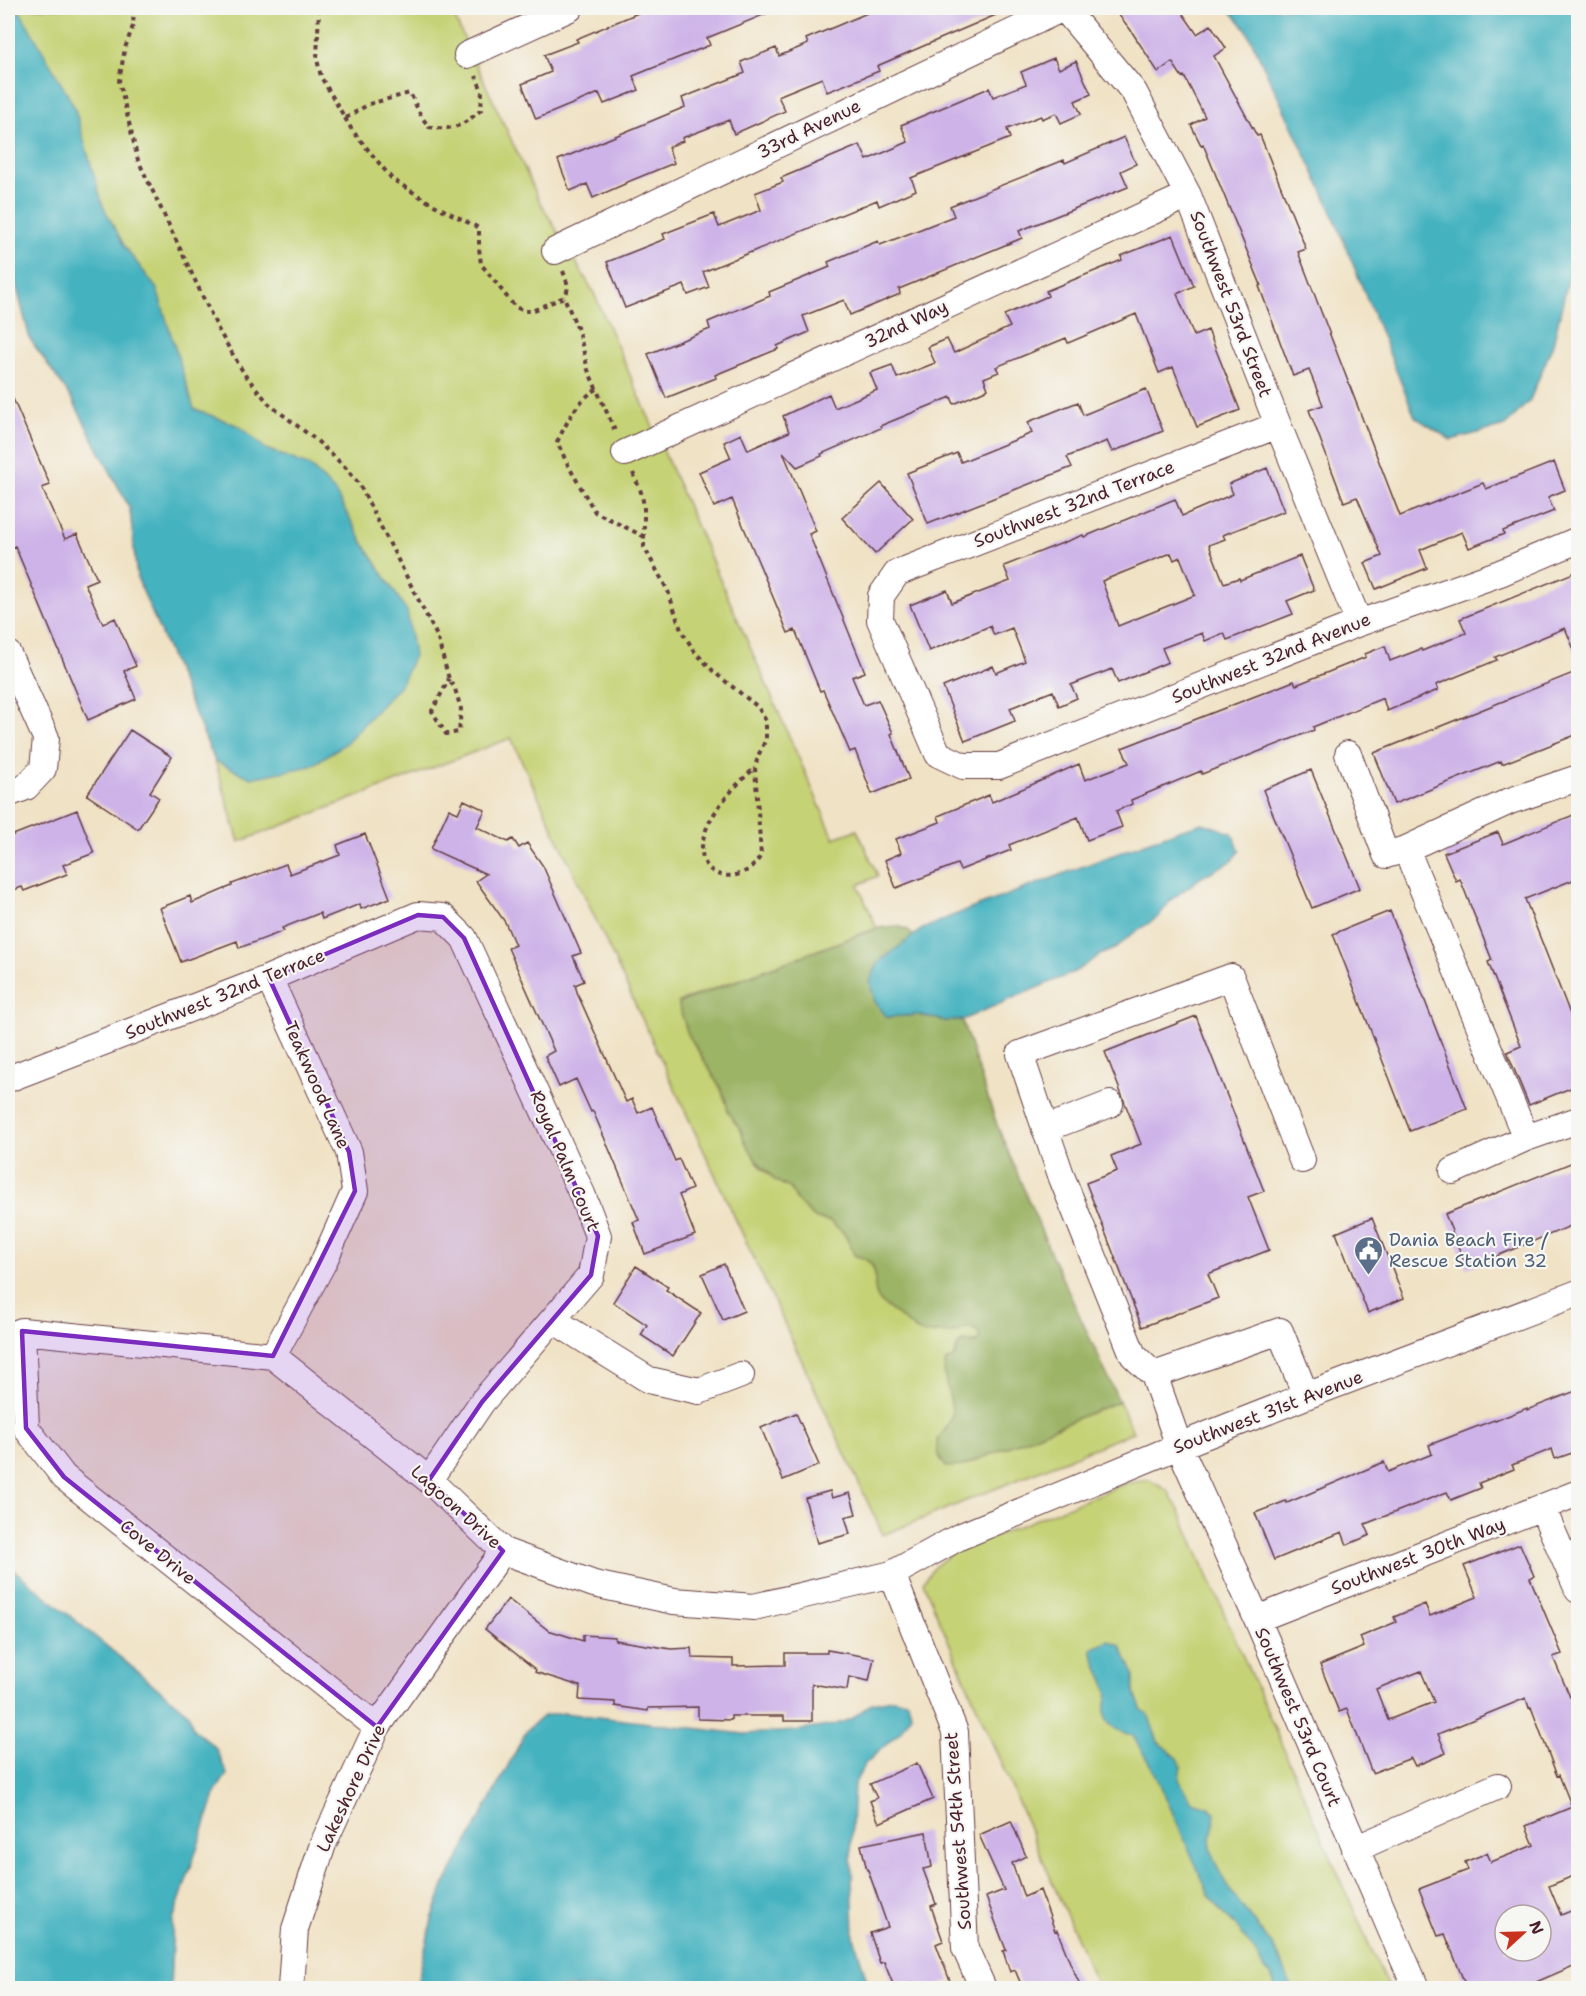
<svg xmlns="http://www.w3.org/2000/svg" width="1586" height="1996" font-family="'Shantell Sans',sans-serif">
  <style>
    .green { fill: #c5d274; stroke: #887850; stroke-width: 1.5 }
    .forest { fill: #9cb466; stroke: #736a48; stroke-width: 1.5 }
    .water { fill: #44b2c0; stroke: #476876; stroke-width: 1.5 }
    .building { fill: #ceb3e8; fill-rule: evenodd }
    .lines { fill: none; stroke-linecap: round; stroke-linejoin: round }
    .minor-casing { stroke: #633c42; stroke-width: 28 }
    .path { stroke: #633c42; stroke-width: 4; stroke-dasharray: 4.5 4.5; stroke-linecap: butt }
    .minor { stroke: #fff; stroke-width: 26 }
    .marked { fill: #7b2cbf; fill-opacity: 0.2; stroke: #7b2cbf; stroke-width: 4.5; stroke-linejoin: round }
    .labels { text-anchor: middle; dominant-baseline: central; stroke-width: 4.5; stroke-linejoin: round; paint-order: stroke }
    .street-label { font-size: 18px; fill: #4a1f2b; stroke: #f6f6f2 }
    .service-label { font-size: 18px; fill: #4e5e75; stroke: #f6f6f2; text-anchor: start }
  </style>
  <rect width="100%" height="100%" fill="#f6f6f2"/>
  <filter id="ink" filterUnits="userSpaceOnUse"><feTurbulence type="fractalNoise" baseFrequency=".0167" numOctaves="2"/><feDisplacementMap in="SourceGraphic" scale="12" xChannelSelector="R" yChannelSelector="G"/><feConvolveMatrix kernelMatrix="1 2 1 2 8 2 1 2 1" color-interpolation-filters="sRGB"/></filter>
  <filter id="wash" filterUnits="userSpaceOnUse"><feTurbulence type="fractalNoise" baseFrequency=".008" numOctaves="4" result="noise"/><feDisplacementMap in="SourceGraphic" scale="24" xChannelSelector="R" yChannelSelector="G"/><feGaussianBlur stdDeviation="1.35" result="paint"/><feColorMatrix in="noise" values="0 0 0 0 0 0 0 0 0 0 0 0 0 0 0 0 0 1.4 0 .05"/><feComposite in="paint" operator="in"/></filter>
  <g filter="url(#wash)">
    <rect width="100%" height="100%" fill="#f0e2c5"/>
    <!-- green -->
    <path class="green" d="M8 8H450L540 202 593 291 834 838 857 830 878 876 858 885 877 928 678 1002 688 1034 719 1085 733 1120 741 1130 745 1142 761 1167 776 1181 790 1188 797 1201 812 1216 817 1219 829 1221 843 1232 856 1256 863 1257 869 1261 874 1270 881 1302 917 1331 934 1334 940 1332 954 1333 969 1327 977 1331 980 1336 978 1342H963L956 1349V1354C935 1379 956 1389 952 1416 951 1425 943 1432 937 1440L962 1466 1119 1401 1133 1432 883 1535 511 738 239 842 215 761 137 577 130 509 72 399 30 339 8 253Z
      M1149 1480 1168 1491 1180 1512 1388 1988H1098L923 1582 934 1567 954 1552 1127 1483Z"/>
    <!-- forest -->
    <path class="forest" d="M898 926 908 930 913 936 878 963 887 1017 919 1015 946 1021 962 1020 997 1125 1051 1254 1119 1401 962 1466 946 1467 938 1455 937 1442C940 1434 949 1428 951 1418 956 1402 939 1376 946 1362 949 1357 950 1361 954 1357 957 1354 956 1348 959 1344 968 1339 971 1345 978 1342L980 1337 977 1331 969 1327 950 1334C941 1330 932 1335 922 1333 916 1331 887 1307 881 1302 865 1284 890 1265 854 1255L848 1239 843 1232 829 1221 817 1219 812 1216 797 1201 790 1188 776 1181 757 1161 745 1142 741 1130 728 1112 725 1097 719 1085 688 1034 678 1003 877 928Z"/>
    <!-- water -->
    <path class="water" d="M8 8H18L74 106 103 206 125 247 157 289 194 409 239 426 266 449 310 466 335 492 364 544 407 611 414 656 400 685 345 744 311 766 251 778 215 761 137 577 130 509 72 399 30 339 8 253Z
      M1228 8H1578V237L1553 344 1530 400 1505 426 1451 440 1415 417 1329 205 1246 29Z
      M1203 823 1232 833 1240 851 1232 861 1203 876 1171 900 1158 917 1131 935 1116 948 1100 955 1076 971 962 1020 946 1021 919 1015 887 1017 875 1002 870 982 878 963 921 930 949 917 1182 829Z
      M8 1565 189 1714 193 1729 215 1747 227 1774 217 1789 173 1920 170 1988H8Z
      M1109 1641 1121 1646 1134 1675V1690L1141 1709 1148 1714 1158 1742 1178 1758 1181 1766 1179 1779 1184 1789 1192 1802 1209 1807 1215 1813C1215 1823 1209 1842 1211 1849 1221 1889 1254 1917 1275 1950 1283 1962 1287 1976 1292 1988H1276L1271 1975 1263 1968 1258 1956 1236 1926 1221 1912 1209 1895 1155 1773 1133 1736C1120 1731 1103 1727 1105 1708 1106 1702 1109 1696 1107 1689 1103 1675 1094 1664 1091 1649Z
      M892 1699 908 1701 911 1714 903 1729 865 1764 854 1785 851 1846 854 1937 869 1988H416L432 1919 444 1886 527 1730 543 1716 564 1713 744 1734 795 1731 834 1725 851 1719 872 1703Z"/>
    <g id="blocks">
      <!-- building -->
      <path class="building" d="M646 8H673L676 13 690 8H780L707 38 710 45 633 76 639 90 604 104 599 93 536 119 522 84 551 72 544 55 578 42 576 39 638 13 637 11Z
        M879 8H1012L877 66 879 71 827 92 822 78 778 96 785 111 734 134 729 120 682 138 683 141 668 147 674 163 625 183V184L593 198 587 184 570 191 558 160 685 107 682 98 745 73 741 62 776 48 779 56 808 44 806 39Z
        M1113 8H1179L1197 34 1211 25 1226 48 1214 56 1257 136 1260 135 1306 249 1298 252 1400 516 1483 483 1486 489 1554 462 1565 490 1548 497 1554 511 1503 531 1504 534 1469 548 1462 532 1420 550 1427 568 1376 589 1365 563 1382 556 1357 497 1344 502 1309 410 1323 405 1309 370 1293 376 1259 286 1261 285 1203 144 1201 145 1191 125 1205 117 1184 76 1182 77 1172 62 1158 72 1130 29Z
        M1054 58 1059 69 1076 61 1091 94 1075 101 1081 114 1061 123 1056 113 1042 119 1041 116 1007 129 1010 138 911 178 916 190 879 206 877 200 703 272 709 287 688 295 684 285 625 308 607 262 665 239 663 234 714 214 719 227 761 210 755 193 783 182 781 178 860 145 867 160 908 142 901 125 989 88 993 97 1026 84 1021 72Z
        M1124 137 1136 164 1121 171 1128 187 1019 231 1022 238 899 289 900 294 850 315 844 300 803 316 809 332 777 346 778 349 715 375 716 378 666 398 648 354 710 329 708 322 770 296 769 292 830 267 828 262 878 241 880 245 954 216 950 206 1064 160 1065 163Z
        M1173 235 1194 286 1177 294 1194 336 1208 330 1240 410 1197 427 1173 367 1159 373 1136 314 1068 343 1066 338 996 367 999 372 984 378 988 389 954 404 951 397 880 426 881 428 821 454 822 456 797 467 783 452 816 531 809 534 865 672 852 677 864 705 878 700 893 733 891 734 909 779 872 794 855 750 850 752 823 690 820 691 795 630 788 633 732 499 714 507 699 472 731 458 724 442 741 434 748 450 789 432 783 416 829 394 835 408 877 390 870 373 892 365 897 378 935 363 928 347 947 339 954 353 1010 327 1004 315 1048 296 1046 291 1122 260 1121 256Z
        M8 387 50 485 42 488 65 539 77 534 97 579 85 584 103 624 115 618 136 666 124 671 136 699 88 720 15 546 8 549Z
        M1146 389 1163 431 1112 452 1107 441 1067 457 1072 467 928 524 907 473 957 453 961 462 1032 433 1028 422 1078 402 1083 415Z
        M1267 468 1284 511 1223 535 1225 539 1209 545 1224 583 1239 578 1240 580 1300 556 1314 590 1287 601 1293 614 1227 640 1224 633 1205 641 1202 633 1162 648 1168 662 1118 683 1112 669 1071 685 1077 698 1059 706 1053 691 1010 708 1015 721 965 741 943 687 993 666 996 673 1025 661 1012 628 994 635 990 626 929 651 910 605 947 590 952 603 1010 581 1004 566 1083 535 1084 537 1175 499 1182 516 1233 494 1229 484ZM1171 553 1174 560 1180 557 1195 595 1118 626 1102 581Z
        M881 483 913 519 875 554 842 518Z
        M1578 571V659L1565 628 1495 657 1497 660 1436 685 1438 690 1387 711 1383 698 1313 727 1314 730 1263 750 1202 774 1201 771 1131 800 1132 804 1116 811 1122 827 1087 840 1078 817 1009 845 1011 850 960 870 957 864 896 888 885 860 901 853 896 839 940 822 938 816 989 795 992 802 1079 764 1085 780 1129 763 1122 748 1294 681 1296 685 1366 657 1365 654 1385 646 1390 661 1421 649 1422 651 1466 633 1460 619Z
        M1578 671V734L1502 764 1501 761 1394 804 1374 753Z
        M130 730 172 757 150 792 159 798 138 829 87 795Z
        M1311 770 1360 888 1312 908 1263 790Z
        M464 800 485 810 477 827 508 842 513 839 519 848 527 843 543 866 581 953 573 956 584 981 575 985 578 995 626 1102 632 1099 638 1113 652 1107 675 1161 679 1159 692 1189 679 1195 695 1235 645 1254 633 1222 639 1220 593 1111 591 1112 576 1079 559 1087 545 1056 554 1051 508 948 515 945 505 922 476 881 486 874 431 849 449 809 458 813Z
        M77 810 94 853 63 865 67 874 24 891 22 887 8 892V837Z
        M1578 813V878L1525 899 1574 1024 1578 1022V1085L1529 1105 1507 1052 1521 1046 1488 962 1492 960 1460 879 1456 881 1444 853 1498 832 1503 844Z
        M365 834 390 898 361 909 360 904 322 919 320 913 282 928 284 931 239 948 237 941 181 962 160 908 190 896 192 903 232 886V884L286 864 290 874 340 855 337 845Z
        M1390 911 1467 1109 1410 1131 1333 934Z
        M1196 1016 1264 1191 1248 1197 1269 1250 1208 1274 1218 1298 1142 1327 1086 1183 1117 1171 1111 1156 1141 1144 1105 1052Z
        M1578 1160V1223L1467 1268 1445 1214Z
        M1372 1218 1404 1298 1368 1313 1336 1233Z
        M724 1264 744 1311 723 1320 702 1274Z
        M636 1266 668 1287 666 1290 701 1313 673 1356 641 1335 647 1325 613 1302Z
        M1578 1390V1451L1555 1459 1552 1449 1512 1465 1514 1469 1479 1483 1481 1488 1451 1500 1447 1492 1365 1524 1370 1535 1347 1545 1342 1532 1274 1560 1255 1513 1286 1501 1287 1503 1384 1462 1388 1472 1432 1454 1429 1445 1494 1420 1495 1421 1527 1408V1410Z
        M796 1413 819 1465 783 1480 761 1428Z
        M830 1491 832 1498 850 1493 856 1514 845 1517 850 1534 817 1543 805 1498Z
        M1520 1544 1534 1576 1530 1578 1562 1654 1553 1657 1570 1697 1578 1694V1874L1549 1886 1561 1915 1578 1908V1964L1520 1989H1511L1509 1983 1496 1989H1467L1445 1934 1438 1936 1419 1889 1468 1870 1465 1862 1487 1853 1491 1862 1534 1845 1526 1826 1572 1807 1559 1775 1557 1776 1531 1707 1529 1708 1526 1698 1438 1734 1446 1753 1415 1766 1411 1758 1372 1773 1347 1709 1339 1712 1320 1665 1364 1647 1360 1637 1396 1622 1394 1617 1425 1604 1430 1616 1477 1597 1464 1566ZM1421 1671 1434 1702 1388 1720 1376 1689ZM1505 1915H1541V1951H1505Z
        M508 1599 548 1630 583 1641V1635L615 1637V1640L671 1649 691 1648 692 1658 733 1659V1666L785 1665V1653H827V1650L874 1658 869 1681 849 1677 847 1690 812 1684V1721H784V1716H731V1720L698 1719V1707L648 1708V1711L615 1706V1702L579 1700 580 1686 535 1672 536 1670 485 1629Z
        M917 1763 933 1799 879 1823 870 1801 877 1798 870 1784Z
        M1011 1821 1026 1856 1012 1863 1024 1897 1040 1890 1055 1931 1057 1930 1071 1965 1082 1989H1023L1015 1970 1010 1972 1003 1951 1006 1950 986 1897 1004 1890 979 1835Z
        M926 1832 932 1867 923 1869 936 1904 931 1906 943 1941 936 1944 950 1981 930 1989H914L912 1983 895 1989 884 1962 880 1963 870 1933 888 1927 868 1870H867L861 1845Z"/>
    </g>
  </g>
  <g filter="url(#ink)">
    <use href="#blocks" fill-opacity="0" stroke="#633c42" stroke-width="1.5"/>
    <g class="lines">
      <defs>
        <path id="minor" d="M1064 8 1134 92 1188 195 1278 425 1359 623
          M467 55 570 8
          M555 251 1063 8
          M1278 425 897 573 881 596 880 620 938 754 963 766H999L1359 623 1500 573 1578 540
          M625 453 1188 195
          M8 654 46 738 43 769 26 787 8 794
          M1348 754 1386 855 1406 849 1510 801 1578 778
          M1406 849 1526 1138 1453 1171
          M269 978 349 1152 355 1191 324 1261 273 1356
          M8 1079 269 978 418 915 443 917 464 938 582 1194 598 1236 591 1275 482 1402 429 1480
          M1045 1129 1110 1104
          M1526 1138 1578 1120
          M1302 1160 1231 977 1020 1054 1062 1178 1133 1355 1154 1375 1179 1446 1257 1619 1416 1988
          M553 1320 649 1380 699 1391 741 1375
          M22 1331 26 1428 64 1477 377 1727
          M8 1336 22 1331 273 1356 429 1480 503 1551 594 1584 674 1601 754 1607 892 1574 959 1537 1179 1446 1306 1396 1578 1293
          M1154 1375 1280 1331 1306 1396
          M1542 1507 1578 1590
          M892 1574 955 1732 965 1948 983 1988
          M1257 1619 1578 1493
          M1355 1849 1498 1786
          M291 1988 295 1929 323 1844 377 1727 503 1551"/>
      </defs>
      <!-- minor casing -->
      <use href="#minor" class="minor-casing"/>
      <!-- path -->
      <path class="path" d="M134 8 133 26 125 48 119 81 138 160 219 331 245 375 270 405 316 440 345 467 359 484 437 636 449 679 455 689 461 709 459 732 446 734 432 711 449 679
        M319 8 317 59 321 77 352 130 392 179 432 204 479 228V248L481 264 515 307 525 311H532L564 297 579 332 588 370 616 433
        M346 118 369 104 410 93 421 116 429 127C453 131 462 126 481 110L482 91 476 76
        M563 271C566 280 571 288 564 297
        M597 389C576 401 568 421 557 442L569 467 595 512 643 536
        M633 473 641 492 644 505V547L668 591 681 630 695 652 715 673 758 707 766 721V739L758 756 755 768 761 855C744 888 694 881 703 840 708 814 736 784 755 768"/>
      <!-- minor -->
      <use href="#minor" class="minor"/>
    </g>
  </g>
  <!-- marked area -->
  <path class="marked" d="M418 915 443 917 464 938 598 1236 591 1275 482 1402 429 1480 503 1551 377 1727 64 1477 26 1428 22 1331 273 1356 355 1191 349 1152 269 978Z"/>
  <!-- icons -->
  <defs>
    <symbol id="civic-pin" viewBox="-11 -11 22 30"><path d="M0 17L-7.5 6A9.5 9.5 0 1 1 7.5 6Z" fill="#5c6f8a" stroke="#f6f6f2"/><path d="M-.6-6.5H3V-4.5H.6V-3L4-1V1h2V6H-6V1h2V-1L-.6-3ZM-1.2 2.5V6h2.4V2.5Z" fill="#fff"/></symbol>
  </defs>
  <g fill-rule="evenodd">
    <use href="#civic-pin" x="1352" y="1234" width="33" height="45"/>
  </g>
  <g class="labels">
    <!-- street labels -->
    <g class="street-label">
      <text transform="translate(809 129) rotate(-26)">33rd Avenue</text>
      <text transform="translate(1231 304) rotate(69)">Southwest 53rd Street</text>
      <text transform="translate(906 324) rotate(-25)">32nd Way</text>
      <text transform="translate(1074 504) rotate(-21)">Southwest 32nd Terrace</text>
      <text transform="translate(1271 658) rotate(-22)">Southwest 32nd Avenue</text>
      <text transform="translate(225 994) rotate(-22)">Southwest 32nd Terrace</text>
      <text transform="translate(317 1085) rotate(66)">Teakwood Lane</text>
      <text transform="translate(565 1161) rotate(67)">Royal Palm Court</text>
      <text transform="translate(1268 1412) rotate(-21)">Southwest 31st Avenue</text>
      <text transform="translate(456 1507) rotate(42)">Lagoon Drive</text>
      <text transform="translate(158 1552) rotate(39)">Cove Drive</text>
      <text transform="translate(1418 1556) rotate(-21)">Southwest 30th Way</text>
      <text transform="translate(1298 1717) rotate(67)">Southwest 53rd Court</text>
      <text transform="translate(351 1788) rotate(-65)">Lakeshore Drive</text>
      <text transform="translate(958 1831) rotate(-94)">Southwest 54th Street</text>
    </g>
    <!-- service labels -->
    <g class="service-label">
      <text x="1389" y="1240">Dania Beach Fire /<tspan x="1389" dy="21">Rescue Station 32</tspan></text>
    </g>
  </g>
  <!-- margin -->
  <rect width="1586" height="1996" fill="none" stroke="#f6f6f2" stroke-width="30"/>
  <!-- north arrow -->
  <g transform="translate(1523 1933) rotate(68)"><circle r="28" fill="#f6f6f2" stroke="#b1a0a2" stroke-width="1.5"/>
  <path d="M0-4.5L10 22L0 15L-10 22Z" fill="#c8321e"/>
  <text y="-9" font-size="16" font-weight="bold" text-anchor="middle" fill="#4a1f2b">N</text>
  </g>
</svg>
